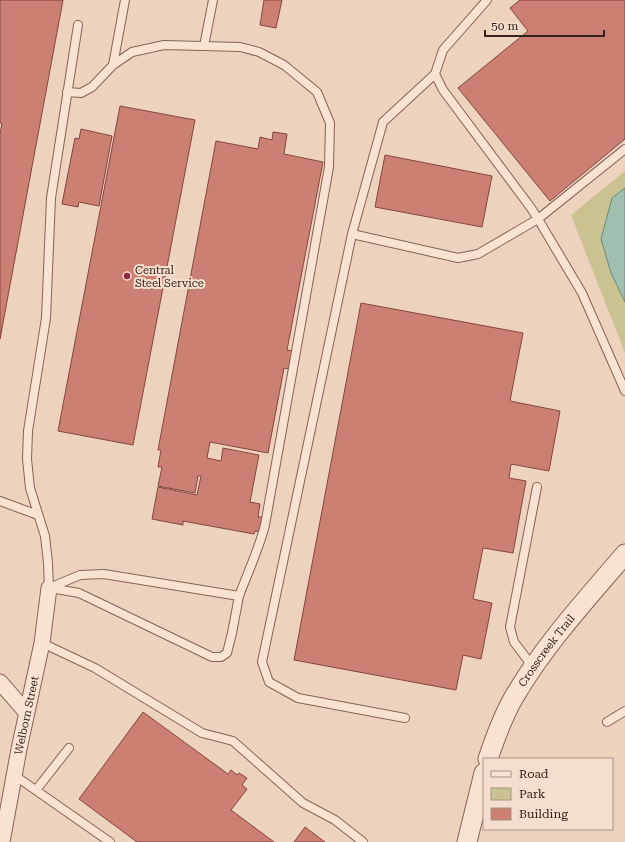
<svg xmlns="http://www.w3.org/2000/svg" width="625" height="842" font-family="'Roboto Serif',serif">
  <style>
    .green { fill: #cbc292 }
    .water { fill: #a1bfae; stroke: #698c7a }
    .building { fill: #cc8073; stroke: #84453d }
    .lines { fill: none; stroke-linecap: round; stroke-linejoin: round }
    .service-casing { stroke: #856357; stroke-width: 10 }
    .minor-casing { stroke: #856357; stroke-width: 17 }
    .tertiary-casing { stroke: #856357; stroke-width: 21 }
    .service { stroke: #f8e2d1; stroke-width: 8 }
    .minor { stroke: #f8e2d1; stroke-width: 15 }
    .tertiary { stroke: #f8e2d1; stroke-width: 19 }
    .poi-dot { fill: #942746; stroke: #f5decd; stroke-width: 1.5 }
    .labels { text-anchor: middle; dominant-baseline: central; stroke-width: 4; stroke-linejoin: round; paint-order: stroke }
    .poi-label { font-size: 11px; fill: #35211c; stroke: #f5decd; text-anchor: start }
    .street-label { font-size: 11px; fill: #35211c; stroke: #f5decd }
  </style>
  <rect width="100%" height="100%" fill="#edd2be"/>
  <!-- green -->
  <path class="green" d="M625 171V353L571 215Z"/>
  <!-- water -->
  <path class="water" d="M625 188V302L611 273 601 239 612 198Z"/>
  <!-- building -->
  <path class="building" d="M0 0H63L0 339V134L2 123H0Z
    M264 0H282L276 28 260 25Z
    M520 0H625V139L550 201 458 88 528 31 510 8Z
    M120 106 195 120 133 445 58 431Z
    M81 129 112 136 99 206 79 202 78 207 62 204 75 138 79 139Z
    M273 132 287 134 284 154 323 162 287 350 292 351 289 369 284 368 268 453 210 442 207 458 221 461 223 448 259 455 250 502 260 504 258 517H262L260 532 255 531 254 534 183 521V525L152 519 158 487 197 495 201 476H198L195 493 158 486 162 467H158L161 450H158L216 141 258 149 260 137 272 140Z
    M385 155 492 176 482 227 375 207Z
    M361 303 523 333 510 401 560 411 549 471 511 464 509 478 526 481 513 553 483 548 473 599 492 603 481 659 463 655 456 690 294 660Z
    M143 712 228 774 231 770 237 775 239 773 247 778 242 785 247 789 231 810 274 842H137L79 799Z
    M305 827 325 842H294Z"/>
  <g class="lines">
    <defs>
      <path id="service" d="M487 0 443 50 435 74 443 90 531 208 538 219 582 293 625 391
        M204 46 213 0
        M113 65 125 0
        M352 234 458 258 478 254 538 219 625 149
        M0 501 38 515
        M49 588 80 575 104 574 239 596C248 572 259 549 265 525L329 167 330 123 317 92 284 65 259 52 240 47 164 45 132 52 113 65 92 87 81 93 67 92
        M49 588 48 563 45 536 30 488 27 459 28 431 46 318 51 198 78 25
        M50 588 79 593 212 657H221L227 653 232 633 239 596
        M42 643 95 668 202 733 233 741 303 803 335 820 363 842
        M533 667 514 642 510 627 537 487
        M405 718 298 698 269 682 262 662 352 234 383 122 435 74
        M607 722 625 711
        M14 775 110 842
        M36 790 69 748"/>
      <g id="minor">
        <path d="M0 682 26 712"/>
        <path id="s1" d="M2 842 19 749 42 643 49 588"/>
      </g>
      <g id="tertiary">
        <path id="s2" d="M488 759C495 738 503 716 514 697 545 644 586 600 625 554"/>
        <path d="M467 842 484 773"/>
      </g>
    </defs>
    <!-- service casing -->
    <use href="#service" class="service-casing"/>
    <!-- minor casing -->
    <use href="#minor" class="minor-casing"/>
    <!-- tertiary casing -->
    <use href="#tertiary" class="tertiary-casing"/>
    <!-- service -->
    <use href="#service" class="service"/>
    <!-- minor -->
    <use href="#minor" class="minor"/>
    <!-- tertiary -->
    <use href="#tertiary" class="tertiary"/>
  </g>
  <!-- markers -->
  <circle class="poi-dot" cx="127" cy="276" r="4"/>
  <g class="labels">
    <!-- poi labels -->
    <g class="poi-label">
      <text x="135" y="270">Central<tspan x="135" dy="13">Steel Service</tspan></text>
    </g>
    <!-- street labels -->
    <g class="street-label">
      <text stroke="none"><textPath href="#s2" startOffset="124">Crosscreek Trail</textPath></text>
      <text stroke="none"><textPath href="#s1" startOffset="129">Welborn Street</textPath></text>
    </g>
  </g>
  <!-- legend -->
  <rect x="483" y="758" width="130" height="72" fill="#f5decd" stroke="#a89286"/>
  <rect x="491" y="771" width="20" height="6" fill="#f8e2d1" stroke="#a89286"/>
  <text x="519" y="778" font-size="12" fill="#35211c">Road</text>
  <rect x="491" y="788" width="20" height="12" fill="#cbc292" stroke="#a89286"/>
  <text x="519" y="798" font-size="12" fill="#35211c">Park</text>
  <rect x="491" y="808" width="20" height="12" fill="#cc8073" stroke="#a89286"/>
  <text x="519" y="818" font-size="12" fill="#35211c">Building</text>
  <!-- scale -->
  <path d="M485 30v6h119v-6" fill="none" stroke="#35211c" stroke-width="2"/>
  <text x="491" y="30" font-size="12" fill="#35211c" stroke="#f5decd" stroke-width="3" paint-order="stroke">50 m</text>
</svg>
